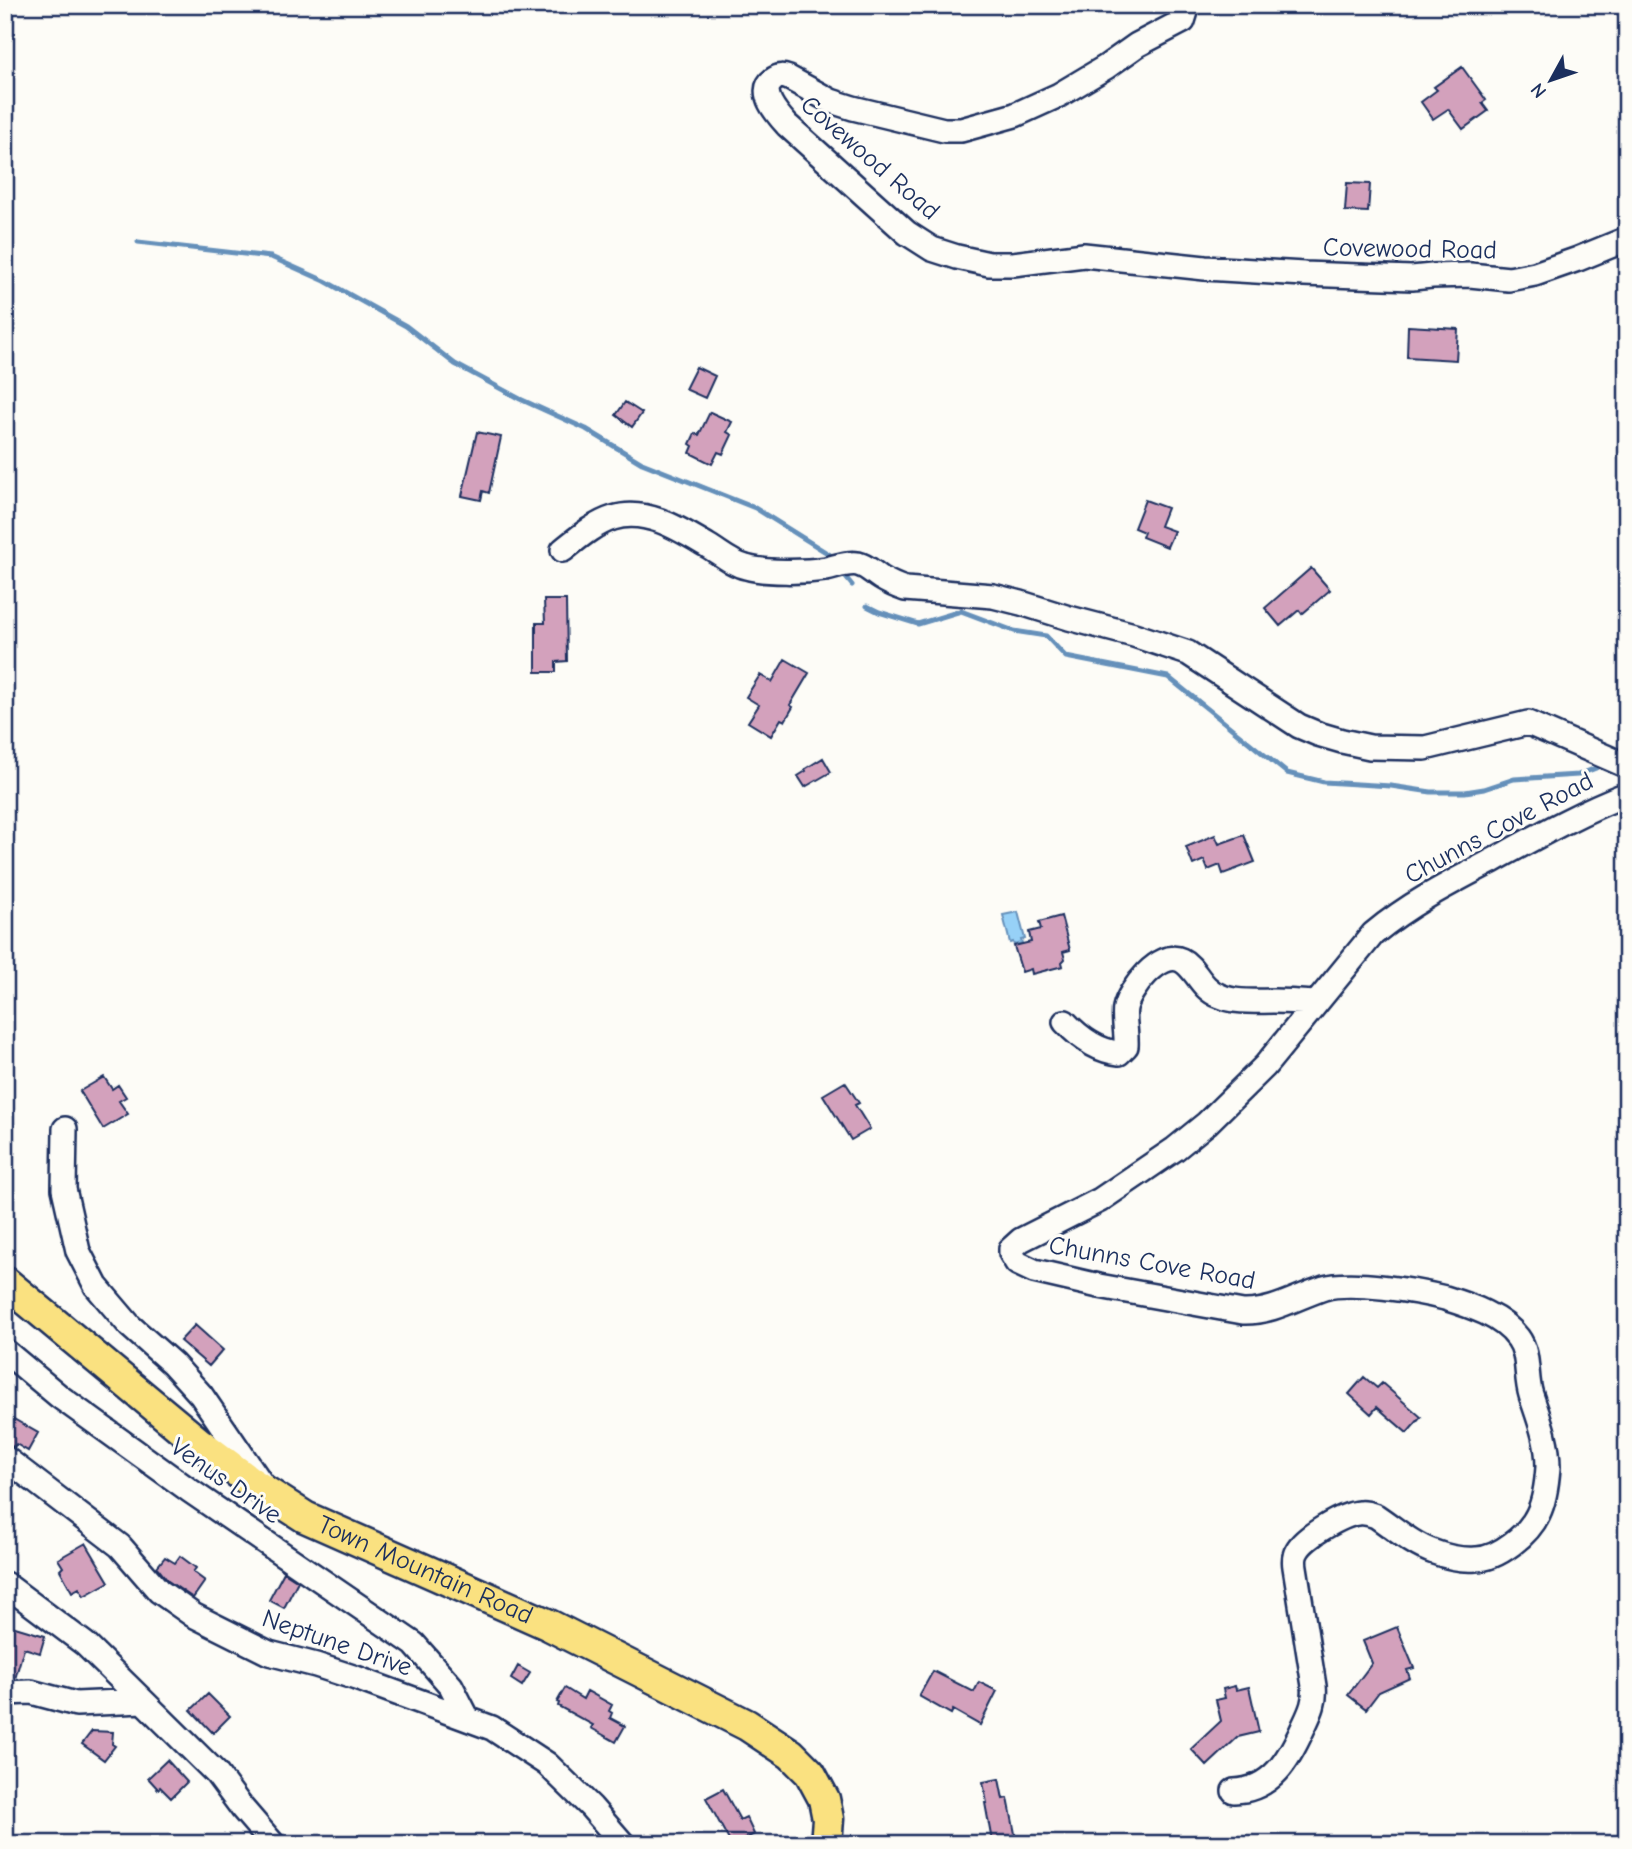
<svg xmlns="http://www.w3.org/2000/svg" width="1632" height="1849" font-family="'Comic Neue',sans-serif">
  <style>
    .water { fill: #97d1f7; stroke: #6590ba; stroke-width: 2 }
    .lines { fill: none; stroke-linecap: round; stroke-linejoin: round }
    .stream { stroke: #6590ba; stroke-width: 5 }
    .building { fill: #d3a1bc; stroke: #1b2f5e; stroke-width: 2 }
    .minor-casing { stroke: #1b2f5e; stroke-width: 28 }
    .major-casing { stroke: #1b2f5e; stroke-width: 35 }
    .minor { stroke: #fdfcf7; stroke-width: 23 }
    .major { stroke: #fae180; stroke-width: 30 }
    .labels { text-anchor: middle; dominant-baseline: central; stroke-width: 6; stroke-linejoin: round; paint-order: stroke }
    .street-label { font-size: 26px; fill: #1b2f5e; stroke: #fdfcf7 }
  </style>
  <rect width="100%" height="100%" fill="#fdfcf7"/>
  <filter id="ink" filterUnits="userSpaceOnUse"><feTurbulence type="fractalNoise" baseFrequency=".0143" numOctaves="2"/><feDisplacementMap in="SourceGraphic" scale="14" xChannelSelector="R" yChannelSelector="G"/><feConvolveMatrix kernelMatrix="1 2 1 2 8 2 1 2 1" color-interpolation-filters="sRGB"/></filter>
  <g filter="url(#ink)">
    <!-- water -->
    <path class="water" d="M1018 912 1025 939 1021 940 1022 943 1014 945 1013 942 1010 943 1003 915Z"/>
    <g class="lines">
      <!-- stream -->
      <path class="stream" d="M138 242 271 257 325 281 406 326 455 364 520 399 586 429 642 463 755 508 832 556
        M843 574 852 585
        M867 606 879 612 918 624 961 611 1014 631 1046 636 1066 657 1168 677 1287 773 1324 782 1391 786 1431 792H1465L1484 789 1514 779 1578 775 1596 768"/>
    </g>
    <!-- building -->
    <path class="building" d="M1462 67 1486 100 1482 103 1488 111 1463 129 1448 109 1433 119 1421 102 1437 90 1434 87Z
      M1347 183 1370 184 1368 212 1345 211Z
      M1408 326 1458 329 1456 360 1407 357Z
      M696 367 715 376 705 398 685 389Z
      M625 402 642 413 632 427 616 415Z
      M710 412 732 422 727 432 732 435 723 454 718 452 712 464 690 453 693 446 690 444 695 433 699 435Z
      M477 432 501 437 489 493 483 491 481 500 462 496Z
      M1145 500 1167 508 1160 526 1174 531 1167 547 1142 537 1144 532 1134 528Z
      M1311 568 1330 590 1302 614 1299 610 1280 626 1265 608Z
      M544 600H566L567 661 556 662V672H536V623H545Z
      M785 659 809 673 790 705 793 707 785 721 781 719 771 736 748 722 759 705 746 697 760 675 772 682Z
      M823 758 831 772 805 787 798 776 806 771 805 769Z
      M1215 835 1219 844 1244 835 1255 862 1223 874 1220 865 1208 870 1204 860 1193 865 1186 847Z
      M1061 916 1070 950 1063 952 1065 959 1062 962 1063 966 1032 974 1031 969 1022 972 1014 946 1031 942 1029 932 1041 929 1039 922Z
      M104 1077 112 1089 118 1085 126 1097 119 1101 128 1114 103 1129 80 1091Z
      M845 1082 859 1103 855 1105 870 1129 851 1140 823 1095Z
      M195 1325 223 1350 209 1366 180 1341Z
      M1364 1377 1377 1388 1382 1383 1421 1417 1407 1433 1377 1407 1371 1414 1349 1394Z
      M5 1414 38 1433 28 1451 16 1444 14 1447 5 1444Z
      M86 1543 109 1582 84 1596 79 1588 72 1592 60 1570 63 1567 58 1559Z
      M180 1556 196 1568 193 1572 205 1581 193 1598 168 1581 157 1567 165 1557 175 1563Z
      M284 1572 298 1581 284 1608 269 1600Z
      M5 1624 45 1636 40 1653 24 1648 15 1679H5Z
      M1397 1627 1414 1668 1407 1670 1410 1678 1379 1692 1366 1709 1348 1695 1372 1663 1363 1641Z
      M518 1666 530 1673 522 1686 511 1679Z
      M933 1671 974 1692 979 1682 997 1691 980 1725 953 1710 951 1714 919 1696Z
      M1235 1686 1236 1690 1249 1687 1259 1732 1238 1737 1207 1766 1191 1749 1221 1721 1216 1700 1225 1698 1223 1689Z
      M565 1688 583 1699 587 1691 612 1705 609 1711 612 1713 610 1718 625 1726 616 1742 591 1728 593 1725 558 1706 559 1703 557 1702Z
      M208 1694 230 1716 213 1733 191 1710Z
      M92 1731 113 1732 112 1744 115 1746 104 1760 82 1744Z
      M167 1760 187 1782 171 1798 160 1787 158 1789 148 1778Z
      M999 1779 1003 1799 1008 1798 1017 1844H994V1841H992L985 1803H987L983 1782Z
      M723 1789 740 1820 746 1817 754 1834 736 1844H731L706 1798Z"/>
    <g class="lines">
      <defs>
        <path id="minor" d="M1188 5 1183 21 1137 45 1106 67 1059 95 1015 115 961 130H944L853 108 831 101 789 78C783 76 779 75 773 80 757 92 778 115 787 125L907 233 932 249 957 257 989 264H1013L1084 255 1205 268 1304 274 1412 278 1432 276 1470 275 1509 279 1535 274 1578 259 1627 239
          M563 550C578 538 594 524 613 518 646 507 681 530 708 546 720 553 732 564 746 567 765 573 806 572 826 569 836 567 847 562 858 564 867 566 873 573 881 578 889 583 896 586 905 589L993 596 1021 603 1069 618 1134 635 1188 653 1299 726 1318 734 1342 741 1370 747 1425 748 1528 723 1627 766
          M1065 1022C1080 1038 1097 1051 1119 1053L1126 1046C1127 1034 1123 1019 1125 1008 1129 990 1160 950 1181 960 1196 967 1199 988 1220 996 1236 1003 1256 1001 1273 1001 1288 1001 1302 1002 1316 1003
          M65 1129 64 1189 78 1251 96 1286 130 1326 173 1364 201 1395 263 1486
          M5 1351 60 1397 189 1490 414 1644 451 1686 468 1719
          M5 1458 120 1546 159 1591 193 1615 269 1653 316 1665 356 1678 492 1728 547 1764 591 1807 623 1844
          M5 1584 85 1644 143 1701
          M5 1693 31 1692 76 1704 143 1701 216 1773 242 1808 273 1844
          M1234 1791C1272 1790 1289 1759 1303 1728 1310 1713 1316 1702 1314 1686L1295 1567C1294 1561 1294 1556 1297 1551 1304 1537 1343 1514 1359 1513 1365 1512 1370 1514 1376 1516 1394 1528 1413 1545 1434 1552 1447 1557 1462 1560 1476 1559 1498 1559 1529 1534 1538 1514 1545 1500 1547 1482 1548 1467 1548 1441 1539 1419 1531 1395 1525 1377 1530 1354 1518 1338 1502 1316 1471 1306 1445 1298 1417 1291 1351 1280 1324 1288 1297 1297 1272 1313 1243 1312L1099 1286 1034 1271 1017 1263 1011 1253V1249L1021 1240 1100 1200 1175 1149 1207 1123 1265 1066 1373 934C1409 904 1450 883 1492 861 1536 837 1580 812 1627 794"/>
        <g id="major">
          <path id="s1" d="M5 1282 199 1443 252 1483 305 1517 547 1624 747 1725 791 1754 810 1773 824 1799 828 1819 826 1844"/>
        </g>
      </defs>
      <!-- minor casing -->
      <use href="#minor" class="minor-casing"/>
      <!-- major casing -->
      <use href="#major" class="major-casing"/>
      <!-- minor -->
      <use href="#minor" class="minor"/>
      <!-- major -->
      <use href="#major" class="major"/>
    </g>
  </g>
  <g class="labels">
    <!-- street labels -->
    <g class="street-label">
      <text transform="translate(870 158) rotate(41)">Covewood Road</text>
      <text transform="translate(1410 249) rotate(1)">Covewood Road</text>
      <text transform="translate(1499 828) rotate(-28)">Chunns Cove Road</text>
      <text transform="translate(1152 1263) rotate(10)">Chunns Cove Road</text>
      <text transform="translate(226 1481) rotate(35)">Venus Drive</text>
      <text stroke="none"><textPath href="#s1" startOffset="513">Town Mountain Road</textPath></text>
      <text transform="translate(337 1643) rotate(19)">Neptune Drive</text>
    </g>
  </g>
  <!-- margin -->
  <rect width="1632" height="1849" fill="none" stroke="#fdfcf7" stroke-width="28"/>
  <rect x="14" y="14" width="1604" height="1821" fill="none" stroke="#1b2f5e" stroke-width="2.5" filter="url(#ink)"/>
  <!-- north arrow -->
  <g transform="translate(1551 80) rotate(230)" stroke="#fdfcf7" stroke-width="5" paint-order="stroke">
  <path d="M0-5L12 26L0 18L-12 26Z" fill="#1b2f5e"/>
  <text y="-10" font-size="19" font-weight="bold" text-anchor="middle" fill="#1b2f5e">N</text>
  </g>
</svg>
